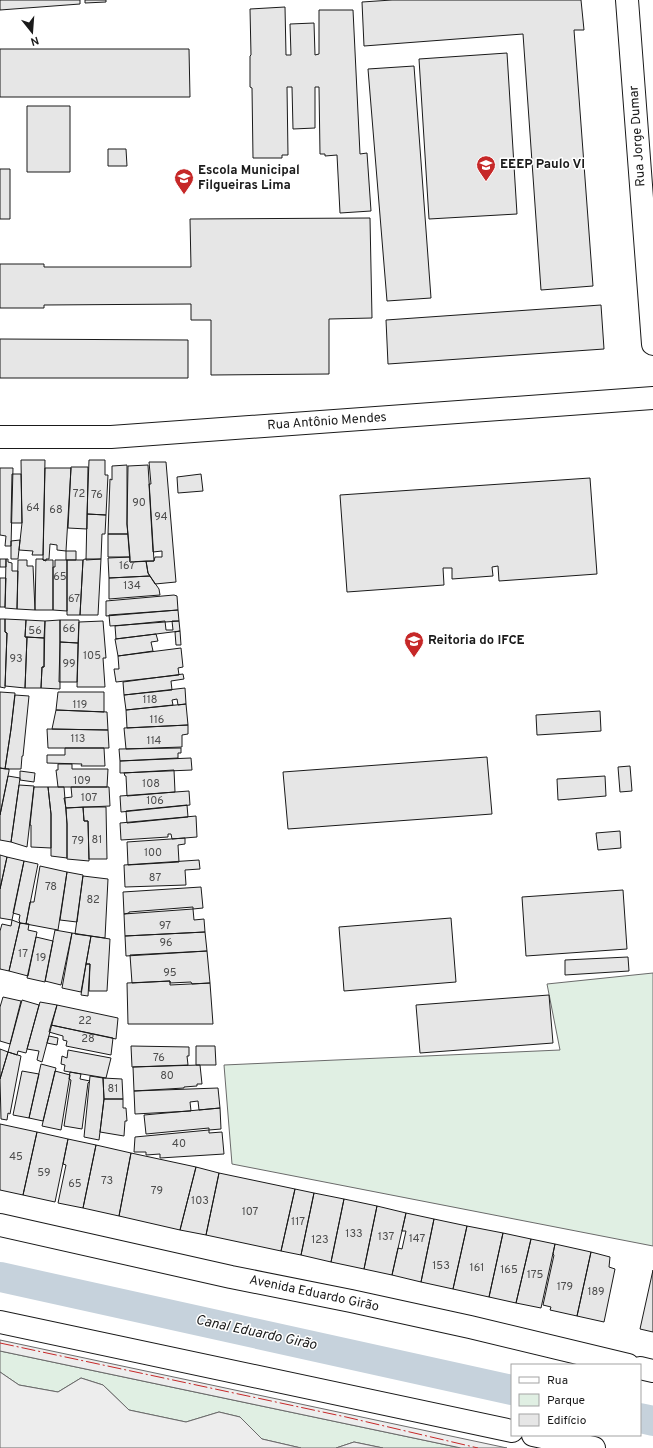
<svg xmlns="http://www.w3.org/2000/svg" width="653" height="1448" font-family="Overpass,sans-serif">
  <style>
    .green { fill: #e0efe3; stroke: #6a6a6a }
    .parking { fill: #ededed; stroke: #6a6a6a }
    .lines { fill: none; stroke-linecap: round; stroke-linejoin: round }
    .canal { stroke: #c6d2dc; stroke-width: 30 }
    .building { fill: #e6e6e6; stroke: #1a1a1a }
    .street-casing { stroke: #1a1a1a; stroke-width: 24 }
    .primary-casing { stroke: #1a1a1a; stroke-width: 24 }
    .street { stroke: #fff; stroke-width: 22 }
    .primary { stroke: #fff; stroke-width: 22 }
    .power { stroke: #c62828; stroke-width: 1; stroke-dasharray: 14 3 2 3; stroke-linecap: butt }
    .labels { text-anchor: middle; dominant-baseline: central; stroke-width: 3; stroke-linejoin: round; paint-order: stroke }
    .number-label { font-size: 11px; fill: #4d4d4d }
    .street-label { font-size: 13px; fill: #1a1a1a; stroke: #fff }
    .poi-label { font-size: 13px; font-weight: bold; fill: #1a1a1a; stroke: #fff; text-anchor: start }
    .water-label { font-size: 14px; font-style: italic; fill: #1a1a1a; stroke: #fff }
  </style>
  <rect width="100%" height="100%" fill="#fff"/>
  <!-- green -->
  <path class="green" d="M653 973V1246L232 1164 224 1065 560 1050 547 984Z
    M0 1351 461 1448H383L354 1442 336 1448H301L262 1439 240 1417 219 1412 186 1422 129 1410 103 1385 81 1378 58 1392 19 1385 0 1372Z"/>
  <!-- parking -->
  <path class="parking" d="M0 1340 507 1448H461L0 1351Z
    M0 1372 19 1385 58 1392 81 1378 103 1385 129 1410 186 1422 219 1412 240 1417 262 1439 301 1448H0Z
    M354 1442 383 1448H336Z"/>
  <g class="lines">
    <!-- canal -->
    <path class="canal" d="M0 1277 512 1390
      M640 1418 653 1421"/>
  </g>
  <!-- building -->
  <path class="building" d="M0 0H80V4L0 10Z
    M85 0H106V2L85 3Z
    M392 0H581L584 30H574L593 286 541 290 523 34 364 46 362 2Z
    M285 7 286 55H291L290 24 314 23 315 55 319 54V10H353L360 154 367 153 371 211 340 213 337 155 325 156V154H320L319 87H315V128L293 129 292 87H287L288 155H282V158H253L252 88 250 87V56L251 55 250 9Z
    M0 49H189L190 97H0Z
    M507 53 517 214 429 219 419 59Z
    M414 66 431 298 387 301 368 69Z
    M27 106H70V172H27Z
    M108 149H126L127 166H108Z
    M0 169H10V219H0Z
    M370 218 372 318 329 319V374L211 375V320H191V304L44 305V308H0V264H44V267H191L190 219Z
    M601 305 604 349 388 364 386 320Z
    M0 339 188 340V378H0Z
    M21 460H45L43 555H32L33 551 19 550 22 523Z
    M89 460H105V475H108L106 515 87 514Z
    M149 462H166L176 582 155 584 148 573 146 561H154L155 557H162V551L153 552 149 484H151Z
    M127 465V524L128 534H108L110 479 112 480V466Z
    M148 465 154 561 130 562 127 524 128 466Z
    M71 467H88L87 529 68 528Z
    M0 468H13L11 546H5L6 536 0 535Z
    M45 468H71L66 551 57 550V545L50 544 49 559H46V561L43 560Z
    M12 474H21L22 523H11Z
    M201 474 203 491 178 493 177 477Z
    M590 478 597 574 499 581 498 566 492 567 493 576 452 579V568H443L444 585 347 592 340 495Z
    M87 514 106 515 105 534H102L101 559 86 560Z
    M108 534H128L130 557H108Z
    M20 540 18 559H11V541Z
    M66 551H76V560H66Z
    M130 557V562L146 561 148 573 150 576 109 578 108 558Z
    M0 559H6V567H0Z
    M6 559H8V562L12 563V571H18L17 609 5 608V607Z
    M36 559H43V560H53V610H35Z
    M85 559H101L98 615H80L83 560Z
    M18 560H27V566H33L35 610 17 609Z
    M55 560H67V611L53 610V567H55Z
    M67 560H83L80 615H67Z
    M150 576 159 589 160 595 109 599V578Z
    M0 578H6L5 607H0Z
    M174 595 177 596 178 610 106 616V601Z
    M178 610 179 621 110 626 109 615Z
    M0 619H5V632L7 633 5 688 0 687Z
    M5 619 26 620 25 637H27L25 688 5 686 7 633 5 632Z
    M26 620 45 621 44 638 25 637Z
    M60 620H79L78 643 60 642Z
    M60 620V689L41 688 42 667H44L45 621Z
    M103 621 106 658H103L105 687H77L79 622Z
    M165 621 166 630H173L172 621H179L180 631 116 639 115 626Z
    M180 631 181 645H176L175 632Z
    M156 634 158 641 151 642 153 651 118 656 115 639Z
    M27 637 44 638V667H42L41 688H25Z
    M60 642 78 643 77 682H59Z
    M181 648 183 667 178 668 179 675 116 682 114 669H119L118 656Z
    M183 674 184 679 171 681 172 690 124 695 123 682Z
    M185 688 186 704 178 705 177 699 172 700 173 705 126 710 124 695Z
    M0 692 15 693 11 729 5 769 0 768Z
    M58 692H104V712L56 710Z
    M15 695 29 696 23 756H22L21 769H5L11 729Z
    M186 704 188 725 127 728 126 710Z
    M56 710 107 712 108 730 52 729Z
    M600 711 601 731 537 735 536 715Z
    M188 725V734L182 735V747L126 749 124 728Z
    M47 729 108 730 109 748H48Z
    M65 748H104L105 766H81L82 764 47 763V755H65Z
    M181 748V753H178V758L120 761 119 749Z
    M487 757 492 814 288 829 283 772Z
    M191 758 192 770 120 773V761Z
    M58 764H72V769H108L107 787H58L56 770H58Z
    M630 766 632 791 620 792 618 767Z
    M0 768 9 769V771L0 815Z
    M174 770 175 792 127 796 126 776H125L124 773Z
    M20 771 35 773 34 782 20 780Z
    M8 776 20 778 11 842 0 840V815Z
    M605 776 606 796 558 800 557 779Z
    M19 785 34 786 27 847 11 842Z
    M34 787H48L51 814V848L31 847V825H30Z
    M48 787H64L67 824V858L51 856V814Z
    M71 787H109L110 806 66 808 64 798 72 797Z
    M189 791 190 805 121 812 120 796Z
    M187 805 188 817 127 823 126 811Z
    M83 807 84 821H88L89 861 67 859V824L66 808Z
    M83 807H106L107 859H89L88 821H84Z
    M196 816 197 837 172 839 171 834H168V837L121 840 120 823Z
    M620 831 621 848 598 850 596 833Z
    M185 838V844L178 845 179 862 128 865 127 842Z
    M0 855 7 857 0 889Z
    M7 857 24 861 12 920 0 918V889Z
    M199 860 200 869 185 870 186 885 125 887 124 865Z
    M24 861 38 864 26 924 20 923 19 920 20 915 13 913Z
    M40 866 67 872 58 930 26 924 30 902H34Z
    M67 872 83 875 77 922 60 920Z
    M83 876 108 879 105 938 75 934Z
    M201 887 203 908 193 909V907L129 912V913L124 914 123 892Z
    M623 890 627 949 526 956 522 897Z
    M193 909 194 920 204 919 205 932 125 936 124 914Z
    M451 918 456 982 344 991 339 927Z
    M12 920 20 923 9 971 0 969V931L2 924 11 926Z
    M20 923 29 924 28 930 37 932 28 976 9 971Z
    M55 930 72 933 61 985 45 981Z
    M205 932 207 951 126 956 125 936Z
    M72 933 91 936 81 992 62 988Z
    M91 936 110 939 107 991H89L90 964H86Z
    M36 937 53 941 45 982 27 978Z
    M207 951 210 983 192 984 191 982 170 983V981L132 983 130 955Z
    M628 957 629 971 565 975V960Z
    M86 964H90L88 996 81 995Z
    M170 981V985L210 983 213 1024H128L127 983Z
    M549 995 553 1043 420 1053 416 1005Z
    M3 997 21 1001 10 1044 0 1041V1007Z
    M22 1000 39 1005 26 1053 18 1051 17 1055 8 1052Z
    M40 1002 57 1005 42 1062 37 1060 39 1051 27 1049Z
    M57 1005 118 1018 116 1039 51 1025Z
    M51 1025 113 1038 111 1055 66 1046 67 1041 63 1040V1036L49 1032Z
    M49 1036 58 1038 57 1045 47 1043Z
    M131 1046 189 1047V1056H187L188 1065 132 1067Z
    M196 1046H215L216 1065H196Z
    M0 1049 8 1052 0 1079Z
    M68 1050 111 1058 106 1078 64 1071 65 1065 61 1064 62 1056 67 1058Z
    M8 1052 21 1056 10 1114 8 1113 7 1120 1 1119 0 1079Z
    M41 1064 56 1068 43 1121 29 1118Z
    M200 1065 202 1084H197V1086L184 1087V1088L134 1091 133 1067Z
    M22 1071 39 1074 29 1118 13 1115Z
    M55 1071 70 1075 61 1130 42 1126Z
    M70 1072 81 1074 80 1079 90 1081 88 1083 82 1129 64 1126 71 1080 69 1079Z
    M90 1076 103 1078 104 1099 99 1140 84 1137Z
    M103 1078 122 1079 123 1099H104Z
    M218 1088 220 1108 199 1110 198 1101 190 1102 191 1111 135 1114 134 1091Z
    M104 1099H123V1108H126L127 1121H125L124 1136 100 1132Z
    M220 1108 221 1129 209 1130V1128L146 1134 144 1115Z
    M0 1124 37 1132 23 1195 0 1190Z
    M209 1130V1133L222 1132 224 1154 160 1158V1154L146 1155V1152H134L135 1137Z
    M37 1132 68 1139 55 1202 23 1195Z
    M68 1139 96 1145 83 1208 58 1203 66 1165 63 1164Z
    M96 1145 131 1153 119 1216 83 1208Z
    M131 1153 196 1167 180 1230 119 1216Z
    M196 1167 219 1173 206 1235 180 1230Z
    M219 1173 295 1189 281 1251 206 1235Z
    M295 1189 314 1193 301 1255 281 1251Z
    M314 1193 344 1199 331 1262 301 1255Z
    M344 1199 377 1206 364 1269 331 1262Z
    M377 1206 406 1213 392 1275 364 1269Z
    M406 1213 434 1219 421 1282 392 1275 398 1248 402 1249 406 1231H402Z
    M434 1219 467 1226 453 1289 421 1282Z
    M467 1226 503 1233 489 1297 453 1289Z
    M503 1233 531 1239 516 1303 489 1297Z
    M531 1239 555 1244 541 1308 516 1303Z
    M555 1244 591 1252 577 1316 550 1310 551 1307 543 1305 554 1255 553 1254Z
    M591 1252 610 1257 609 1267 615 1269 604 1322 577 1316Z
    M653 1270V1332L640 1329Z"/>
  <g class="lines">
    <defs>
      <path id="street" d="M0 437H111L653 398"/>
      <path id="primary" d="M627 0 653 344
        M0 1225 231 1277 351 1301 470 1327 628 1365
        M0 1322 512 1431
        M640 1368 653 1371
        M533 1435 594 1448"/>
    </defs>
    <!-- street casing -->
    <use href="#street" class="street-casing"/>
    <!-- primary casing -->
    <use href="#primary" class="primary-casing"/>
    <!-- street -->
    <use href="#street" class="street"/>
    <!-- primary -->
    <use href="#primary" class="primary"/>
    <!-- power -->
    <path class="power" d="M0 1343 346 1417 478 1448"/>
  </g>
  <!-- icons -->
  <defs>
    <symbol id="school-pin" viewBox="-11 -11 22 30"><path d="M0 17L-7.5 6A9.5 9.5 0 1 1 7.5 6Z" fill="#c62828" stroke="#fff"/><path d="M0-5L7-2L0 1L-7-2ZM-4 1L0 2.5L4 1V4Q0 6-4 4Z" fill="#fff"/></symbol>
    <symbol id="university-pin" viewBox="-11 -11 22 30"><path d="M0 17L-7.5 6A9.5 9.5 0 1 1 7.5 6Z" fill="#c62828" stroke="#fff"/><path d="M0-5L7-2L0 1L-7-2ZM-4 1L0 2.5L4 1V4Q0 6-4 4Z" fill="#fff"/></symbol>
  </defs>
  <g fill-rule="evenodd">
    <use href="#school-pin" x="475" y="154" width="22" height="30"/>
    <use href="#school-pin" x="173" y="167" width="22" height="30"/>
    <use href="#university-pin" x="403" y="630" width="22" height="30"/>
  </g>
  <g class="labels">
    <!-- number labels -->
    <g class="number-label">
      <text x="79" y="494">72</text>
      <text x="97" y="495">76</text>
      <text x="139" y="503">90</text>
      <text x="33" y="508">64</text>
      <text x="56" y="510">68</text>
      <text x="161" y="517">94</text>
      <text x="127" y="566">167</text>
      <text x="60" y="577">65</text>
      <text x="132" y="586">134</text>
      <text x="74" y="599">67</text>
      <text x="69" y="629">66</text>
      <text x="35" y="631">56</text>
      <text x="92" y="656">105</text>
      <text x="16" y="659">93</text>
      <text x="69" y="664">99</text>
      <text x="150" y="700">118</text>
      <text x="80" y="705">119</text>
      <text x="157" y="720">116</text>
      <text x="78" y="739">113</text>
      <text x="154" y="741">114</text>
      <text x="82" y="781">109</text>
      <text x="151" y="784">108</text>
      <text x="89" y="798">107</text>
      <text x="155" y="801">106</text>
      <text x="97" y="840">81</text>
      <text x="78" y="841">79</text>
      <text x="153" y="853">100</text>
      <text x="155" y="878">87</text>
      <text x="51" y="887">78</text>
      <text x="93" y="900">82</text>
      <text x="165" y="926">97</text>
      <text x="166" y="943">96</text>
      <text x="23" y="954">17</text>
      <text x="41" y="958">19</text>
      <text x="170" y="973">95</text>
      <text x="85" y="1021">22</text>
      <text x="88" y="1039">28</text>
      <text x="159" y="1058">76</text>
      <text x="167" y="1076">80</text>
      <text x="113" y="1089">81</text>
      <text x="179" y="1144">40</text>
      <text x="16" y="1157">45</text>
      <text x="44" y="1173">59</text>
      <text x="107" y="1181">73</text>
      <text x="75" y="1184">65</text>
      <text x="157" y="1191">79</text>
      <text x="200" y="1201">103</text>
      <text x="250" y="1212">107</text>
      <text x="298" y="1222">117</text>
      <text x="354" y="1234">133</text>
      <text x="386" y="1237">137</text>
      <text x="417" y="1239">147</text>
      <text x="320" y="1240">123</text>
      <text x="441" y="1266">153</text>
      <text x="477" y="1268">161</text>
      <text x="509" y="1270">165</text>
      <text x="535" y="1275">175</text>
      <text x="565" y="1287">179</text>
      <text x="596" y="1292">189</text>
    </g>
    <!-- street labels -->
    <g class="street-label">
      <text transform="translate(638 136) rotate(-94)">Rua Jorge Dumar</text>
      <text transform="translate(327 422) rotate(-4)">Rua Antônio Mendes</text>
      <text transform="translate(314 1294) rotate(12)">Avenida Eduardo Girão</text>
    </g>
    <!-- poi labels -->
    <g class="poi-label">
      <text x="500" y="165">EEEP Paulo VI</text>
      <text x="198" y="171">Escola Municipal<tspan x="198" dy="15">Filgueiras Lima</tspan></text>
      <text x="428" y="641">Reitoria do IFCE</text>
    </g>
    <!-- water labels -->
    <g class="water-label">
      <text transform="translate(256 1333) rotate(12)">Canal Eduardo Girão</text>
    </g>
  </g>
  <!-- legend -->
  <rect x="511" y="1364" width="130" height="72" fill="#ffffff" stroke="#a3a3a3"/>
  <rect x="519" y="1377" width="20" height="6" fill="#ffffff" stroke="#a3a3a3"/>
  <text x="547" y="1384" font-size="12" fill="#1a1a1a">Rua</text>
  <rect x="519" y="1394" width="20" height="12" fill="#e0efe3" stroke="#a3a3a3"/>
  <text x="547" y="1404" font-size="12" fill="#1a1a1a">Parque</text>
  <rect x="519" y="1414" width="20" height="12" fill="#e6e6e6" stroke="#a3a3a3"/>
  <text x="547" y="1424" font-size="12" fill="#1a1a1a">Edifício</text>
  <!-- north arrow -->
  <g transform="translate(32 32) rotate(163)" stroke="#ffffff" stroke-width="3" paint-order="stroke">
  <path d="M0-3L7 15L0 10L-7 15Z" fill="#1a1a1a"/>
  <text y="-6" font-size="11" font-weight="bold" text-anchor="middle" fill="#1a1a1a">N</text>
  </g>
</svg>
